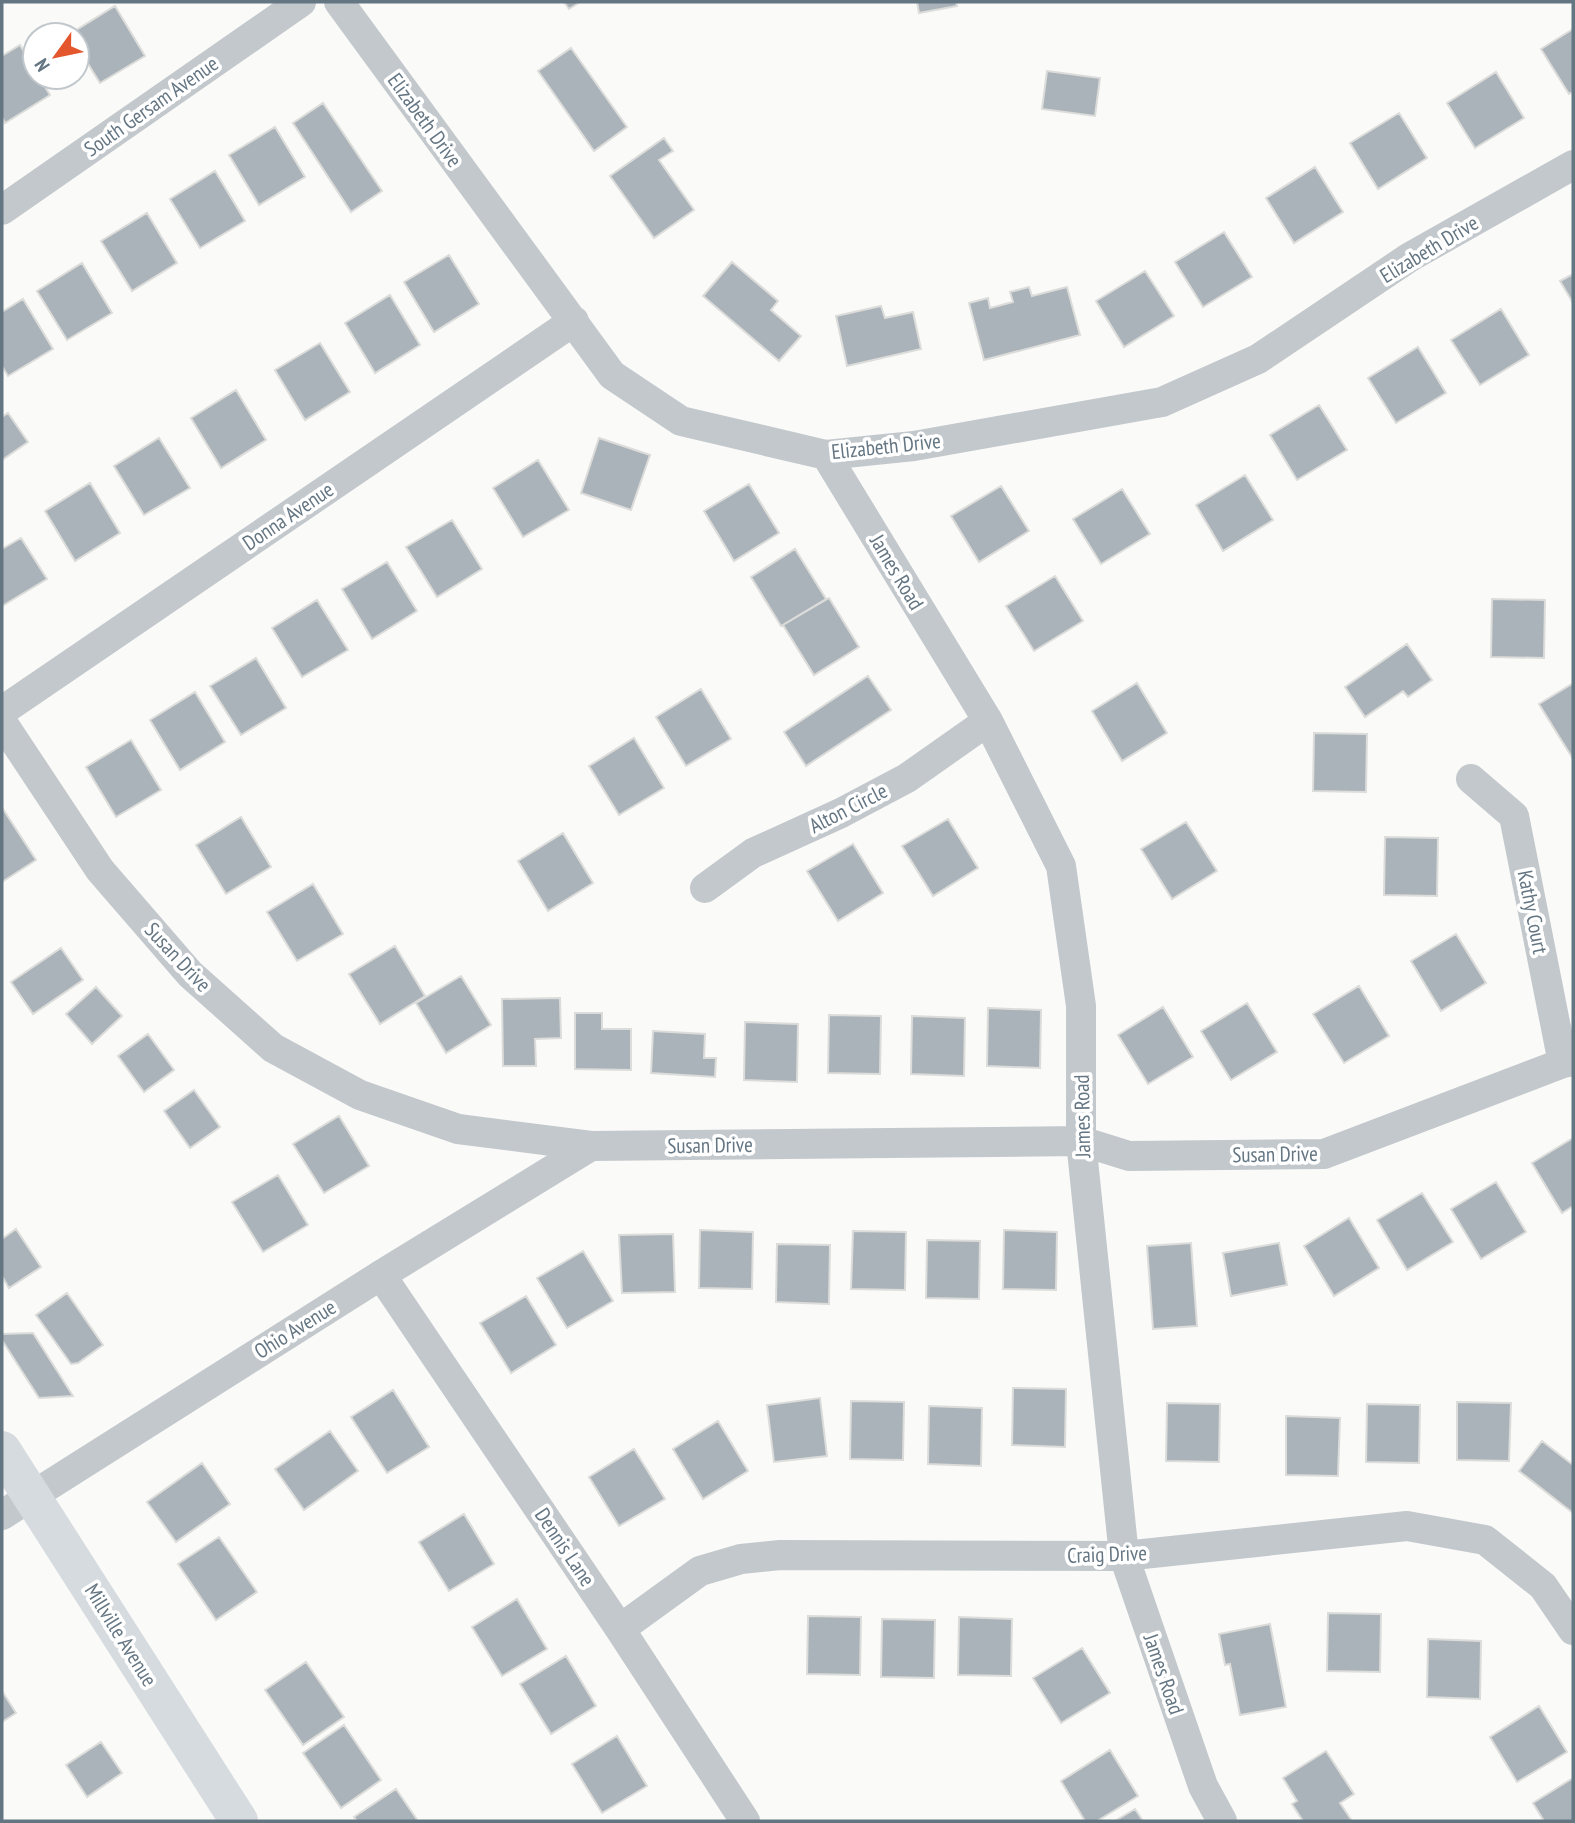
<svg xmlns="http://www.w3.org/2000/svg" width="1575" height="1823" font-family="'PT Sans Narrow',sans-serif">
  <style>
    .building { fill: #aab3b9; stroke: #dcdcda; stroke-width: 2 }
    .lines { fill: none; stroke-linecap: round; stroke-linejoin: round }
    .minor { stroke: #c3c8cc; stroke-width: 30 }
    .major { stroke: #d6dbdf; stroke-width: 38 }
    .labels { text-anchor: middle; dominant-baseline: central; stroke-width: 7; stroke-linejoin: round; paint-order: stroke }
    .street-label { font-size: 21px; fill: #657683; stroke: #fff }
  </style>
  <rect width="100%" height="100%" fill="#fafaf8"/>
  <!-- building -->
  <path class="building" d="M564 2H580L569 9Z
    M917 2H956L957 6 919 13Z
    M115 6 145 56 100 83 77 46V35L70 34Z
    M1573 29V92L1569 94 1541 49Z
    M20 45 35 70V77H39L50 95 5 123 2 117V56Z
    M571 48 627 127 594 151 538 71Z
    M1047 71 1100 78 1095 116 1042 109Z
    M1496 72 1524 118 1475 148 1447 103Z
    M323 103 382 191 351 212 293 123Z
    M1399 113 1427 158 1378 189 1350 143Z
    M275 127 305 177 259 205 229 155Z
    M664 138 673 151 659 160 694 210 654 238 610 176Z
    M1315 167 1343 212 1294 243 1266 198Z
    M215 171 245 221 200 248 170 199Z
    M147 213 177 263 132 291 101 241Z
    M1224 232 1252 277 1203 307 1175 262Z
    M449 255 479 304 434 332 404 282Z
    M732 262 778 301 771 310 801 336 779 361 703 296Z
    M82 263 112 313 67 340 37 291Z
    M1145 271 1174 316 1124 347 1096 301Z
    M1573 274V303L1560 281Z
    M1029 287 1032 296 1067 287 1080 335 984 360 969 303 988 298 990 308 1013 302 1010 292Z
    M390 295 420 345 375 373 345 323Z
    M23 299 53 349 8 376 2 366V312Z
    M881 306 885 318 913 312 921 349 847 366 836 316Z
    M1501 309 1529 355 1480 385 1451 340Z
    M320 343 350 392 305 420 275 370Z
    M1418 347 1446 393 1396 423 1368 378Z
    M236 390 266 440 221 468 191 418Z
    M1319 405 1347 450 1297 480 1270 435Z
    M8 413 28 442 2 460V417Z
    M159 438 190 488 144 515 114 466Z
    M599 438 650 455 631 510 581 493Z
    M538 460 569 510 523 537 493 488Z
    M1245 475 1273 520 1223 551 1196 505Z
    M90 483 120 533 75 561 45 511Z
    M749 484 779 533 734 561 704 511Z
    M1001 486 1029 531 979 562 951 516Z
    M1122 489 1150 534 1101 564 1073 519Z
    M452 520 482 569 437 597 406 547Z
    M21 538 47 579 2 606V549Z
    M795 549 826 599 781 626 751 577Z
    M387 562 417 611 372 639 342 589Z
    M1055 576 1083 621 1034 651 1006 606Z
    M829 598 859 647 814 675 783 625Z
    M1492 599 1545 600 1544 658 1491 657Z
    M317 600 348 650 302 677 272 628Z
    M1407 644 1432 680 1408 697 1403 691 1365 717 1345 687Z
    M256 658 286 708 241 735 210 686Z
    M868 676 891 710 806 766 784 732Z
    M1137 683 1167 733 1122 761 1092 711Z
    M1572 684 1573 686V759L1539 704Z
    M701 689 731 739 686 766 656 717Z
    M195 692 225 742 180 770 150 720Z
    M1314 733 1367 734 1366 792 1313 791Z
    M634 738 664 788 619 815 589 766Z
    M131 740 161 790 116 817 86 767Z
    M3 809 36 860 2 882V810Z
    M241 817 271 867 226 894 196 845Z
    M948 819 978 868 933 896 902 846Z
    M1186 822 1217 871 1172 899 1141 849Z
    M563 833 593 883 548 911 518 861Z
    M1385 837 1438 838 1437 896 1384 895Z
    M853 844 883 893 838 921 807 871Z
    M313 884 343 934 297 961 267 912Z
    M1456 934 1486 983 1441 1011 1411 961Z
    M395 946 425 996 380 1024 349 974Z
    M61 948 83 980 33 1014 11 982Z
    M461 976 491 1025 446 1053 416 1003Z
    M1359 986 1389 1036 1344 1063 1313 1014Z
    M96 987 122 1016 92 1044 66 1014Z
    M560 998 561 1038 535 1039 536 1066H503L502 999Z
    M1247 1003 1277 1052 1231 1080 1201 1031Z
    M1163 1007 1193 1057 1148 1084 1118 1035Z
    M988 1008 1041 1010 1040 1068 987 1066Z
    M575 1013H602V1029H631V1070L575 1069Z
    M829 1015 881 1016 880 1074 828 1073Z
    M912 1016 965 1018 964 1076 911 1074Z
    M745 1022 798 1024 797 1082 744 1080Z
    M653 1031 705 1034 704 1058H716L715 1077 651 1073Z
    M148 1034 174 1070 144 1092 118 1056Z
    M194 1090 220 1127 190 1148 164 1111Z
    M339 1116 369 1166 324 1193 293 1144Z
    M1573 1138V1206L1562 1213 1532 1163Z
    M278 1175 308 1225 263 1252 232 1202Z
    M1496 1182 1526 1232 1481 1259 1451 1209Z
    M1422 1193 1453 1242 1407 1270 1377 1220Z
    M1349 1218 1379 1268 1334 1296 1304 1246Z
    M16 1229 41 1267 9 1288 2 1276V1239Z
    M700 1230 753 1232 752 1289 699 1288Z
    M1004 1230 1057 1232 1056 1290 1003 1289Z
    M853 1231 906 1232 905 1290 851 1289Z
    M673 1234 675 1292 622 1293 619 1235Z
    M927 1240 980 1241 979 1299 926 1298Z
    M1191 1243 1197 1326 1153 1329 1147 1246Z
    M1279 1243 1287 1285 1231 1296 1223 1253Z
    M777 1244 830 1245 829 1304 776 1302Z
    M583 1251 613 1301 567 1328 537 1278Z
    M67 1293 103 1345 78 1363 71 1364 36 1315Z
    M526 1296 556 1345 511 1373 480 1323Z
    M33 1333 73 1396 39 1398 2 1340V1334Z
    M1013 1388 1066 1389 1065 1447 1012 1445Z
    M393 1390 429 1447 387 1473 351 1417Z
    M820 1398 827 1456 774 1462 767 1405Z
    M851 1401 904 1402 903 1460 850 1459Z
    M1457 1402 1511 1403 1509 1461 1457 1460Z
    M1167 1403 1220 1404 1219 1462 1166 1461Z
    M1367 1404 1420 1405 1419 1463 1366 1462Z
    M929 1406 982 1408 981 1466 928 1464Z
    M1286 1416 1340 1418 1338 1476 1286 1475Z
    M718 1421 748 1471 703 1499 673 1449Z
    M330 1431 358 1471 304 1510 275 1469Z
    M1542 1441 1573 1465V1513L1519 1471Z
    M634 1449 665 1499 619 1526 589 1477Z
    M202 1463 230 1504 176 1542 147 1502Z
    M464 1514 494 1564 449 1591 419 1542Z
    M219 1537 257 1592 216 1620 178 1564Z
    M517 1599 547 1649 502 1676 472 1627Z
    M1328 1613 1381 1614 1380 1672 1327 1671Z
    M808 1616 861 1617 860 1675 807 1674Z
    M959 1617 1012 1619 1011 1676 958 1675Z
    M882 1619 935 1620 934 1678 881 1677Z
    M1270 1624 1286 1707 1240 1715 1230 1664 1225 1665 1219 1634Z
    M1428 1639 1481 1641 1480 1699 1427 1697Z
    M1082 1648 1110 1693 1061 1723 1033 1678Z
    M566 1656 596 1706 551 1734 520 1684Z
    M306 1662 344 1717 303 1745 265 1690Z
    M2 1691 16 1713 2 1722Z
    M1539 1706 1567 1752 1517 1782 1490 1737Z
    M344 1725 381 1780 341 1808 303 1753Z
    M617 1736 647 1786 602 1813 572 1764Z
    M101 1742 122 1773 87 1797 66 1765Z
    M1110 1750 1138 1796 1097 1821H1085L1061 1781Z
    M1326 1751 1354 1794 1340 1803 1352 1821H1303L1292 1804 1297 1801 1283 1778Z
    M1573 1778V1821H1544L1533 1803Z
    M396 1789 418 1821H357L354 1817Z
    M1135 1809 1143 1821H1115Z"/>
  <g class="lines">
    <!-- minor -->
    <path class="minor" d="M339 2 612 375 681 421 826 455 914 446 1162 402 1258 359 1410 257 1573 165
      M2 210 301 2
      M826 455 988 721 1061 866 1081 1006V1141L1124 1556 1203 1786 1222 1821
      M2 711 574 321
      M2 722 100 870 190 974 273 1048 360 1095 458 1129 591 1146 1081 1141 1129 1156 1324 1154 1563 1063 1573 1061
      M1471 779 1514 816 1563 1063
      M705 888 753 853 841 813 907 778 988 721
      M381 1275 620 1629 745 1821
      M2 1515 381 1275 591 1146
      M620 1629 700 1571 741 1559 780 1555 1124 1556 1407 1526 1485 1540 1543 1586 1573 1630"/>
    <!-- major -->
    <path class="major" d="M2 1450 239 1821"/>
  </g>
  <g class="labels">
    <!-- street labels -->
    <g class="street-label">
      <text transform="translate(151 106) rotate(-35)">South Gersam Avenue</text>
      <text transform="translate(425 120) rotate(54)">Elizabeth Drive</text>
      <text transform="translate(1429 249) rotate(-31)">Elizabeth Drive</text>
      <text transform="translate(886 446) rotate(-6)">Elizabeth Drive</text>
      <text transform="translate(288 516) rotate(-34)">Donna Avenue</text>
      <text transform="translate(897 572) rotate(59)">James Road</text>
      <text transform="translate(848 808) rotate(-27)">Alton Circle</text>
      <text transform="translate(1533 912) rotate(79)">Kathy Court</text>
      <text transform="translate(178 957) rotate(47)">Susan Drive</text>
      <text transform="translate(1082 1116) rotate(-91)">James Road</text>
      <text transform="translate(710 1145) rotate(-1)">Susan Drive</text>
      <text transform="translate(1275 1154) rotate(-1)">Susan Drive</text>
      <text transform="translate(295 1329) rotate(-32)">Ohio Avenue</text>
      <text transform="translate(565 1547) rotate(56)">Dennis Lane</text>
      <text transform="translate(1107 1554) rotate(-2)">Craig Drive</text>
      <text transform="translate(121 1635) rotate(58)">Millville Avenue</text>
      <text transform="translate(1164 1674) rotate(71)">James Road</text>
    </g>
  </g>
  <!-- border -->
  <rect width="1575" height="1823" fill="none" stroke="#657683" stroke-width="7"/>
  <!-- north arrow -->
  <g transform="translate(56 56) rotate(237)"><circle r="33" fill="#ffffff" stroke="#c1c8cd" stroke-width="2"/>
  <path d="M0-5L12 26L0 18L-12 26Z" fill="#e4572e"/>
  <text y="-10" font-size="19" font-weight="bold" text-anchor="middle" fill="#657683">N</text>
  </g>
</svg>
